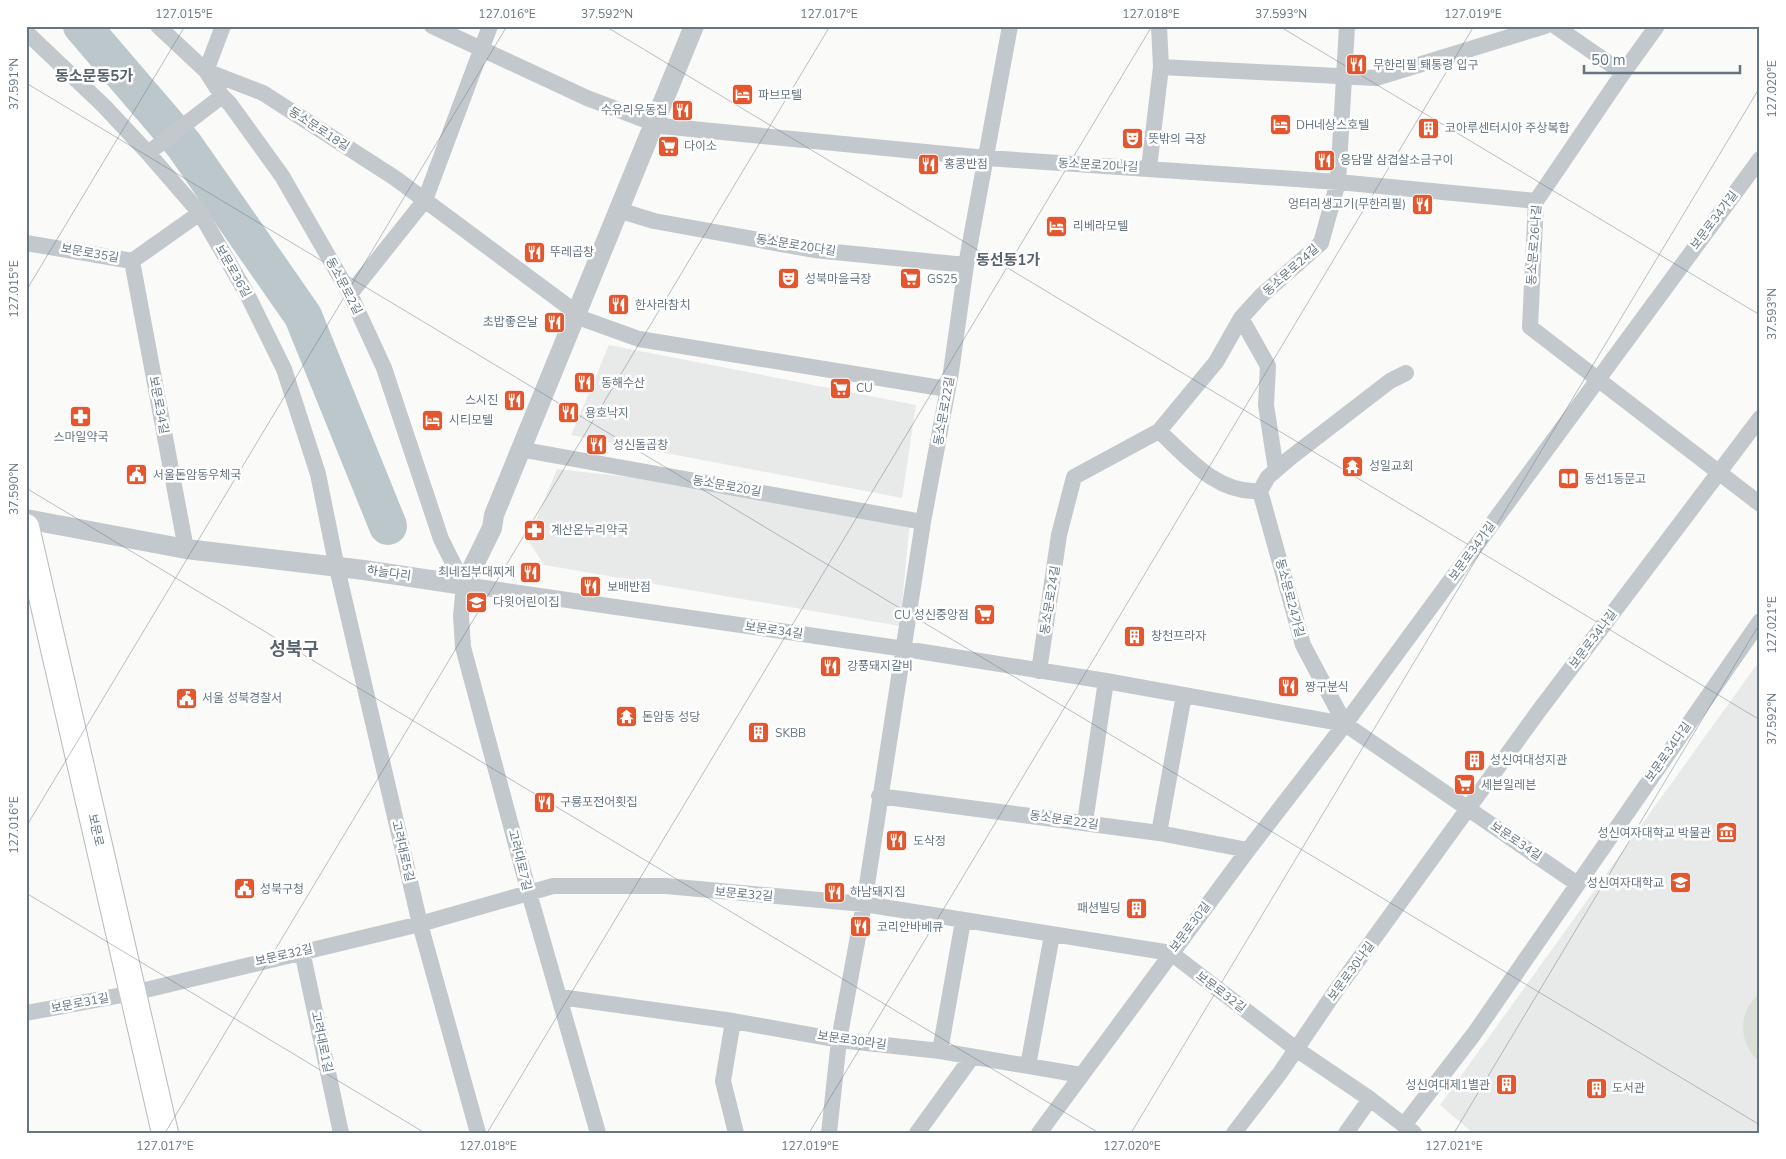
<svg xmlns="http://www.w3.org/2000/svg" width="1786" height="1159" font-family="'Nunito Sans','Noto Sans KR',sans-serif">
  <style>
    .built { fill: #e8e9e9 }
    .green { fill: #dadfd7 }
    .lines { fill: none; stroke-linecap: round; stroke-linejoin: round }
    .river { stroke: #bbc7cb; stroke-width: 38 }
    .primary-casing { stroke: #b5babe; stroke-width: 28 }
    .minor { stroke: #c3c8cc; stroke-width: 16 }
    .tertiary { stroke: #c3c8cc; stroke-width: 20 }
    .primary { stroke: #fff; stroke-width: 26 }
    .ticks { fill: none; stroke: #657683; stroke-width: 1; stroke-opacity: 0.45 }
    .labels { text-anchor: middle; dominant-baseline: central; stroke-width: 5; stroke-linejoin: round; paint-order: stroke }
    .poi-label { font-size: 12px; fill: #657683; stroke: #fff; text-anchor: start }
    .street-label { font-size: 12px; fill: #657683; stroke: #fff }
    .quarter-label { font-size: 15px; font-weight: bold; fill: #57646e; stroke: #fff }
    .district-label { font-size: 18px; font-weight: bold; fill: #57646e; stroke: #fff }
    .neatline { fill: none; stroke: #657683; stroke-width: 2 }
    .ticks-label { font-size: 12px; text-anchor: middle; fill: #657683 }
  </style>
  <rect width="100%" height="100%" fill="#fafaf8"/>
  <!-- built -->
  <path class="built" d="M609 345 916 405 902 498 571 435Z
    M557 469 646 479 910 520 900 626 544 565 528 540Z
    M1760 660V1133H1473L1440 1105Z"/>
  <!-- green -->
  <path class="green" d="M1760 993V1063C1738 1043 1737 1013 1760 993Z"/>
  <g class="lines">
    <!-- river -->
    <path class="river" d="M82 26 184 145 303 316 388 526"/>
    <defs>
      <path id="primary" d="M26 527 165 1133"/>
    </defs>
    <!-- primary casing -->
    <use href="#primary" class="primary-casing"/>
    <!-- minor -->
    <path class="minor" d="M158 26 206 71 222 96 230 104 282 176 350 294 384 368 441 539 464 585
      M223 26 206 71 263 93 395 178 578 314
      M432 26 587 98 653 123
      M1555 26 1623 73
      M1657 26 1623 73 1536 201 1530 327 1760 504
      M26 32 104 106 148 153 200 213 247 294 284 369 318 474 337 568 420 924 478 1133
      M1161 67 1376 78 1545 26
      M661 126 987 158 1338 182 1536 201
      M148 153 222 96
      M1149 168 1161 67 1159 26
      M628 213 654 221 814 250 966 265
      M26 243 132 261 200 213
      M132 261 186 549
      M350 294 425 200 490 26
      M1241 318 1268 366 1266 405 1276 470
      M586 320 639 339 947 389
      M1159 431C1188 458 1217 494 1260 491
      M530 451 923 522
      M464 585 905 649 1106 681 1345 724 1576 883
      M464 585 461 616 463 647 529 893 598 1133
      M1039 671 1059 535 1074 477 1159 431 1216 362 1241 318 1261 296 1321 243 1338 182 1347 26
      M1345 724 1303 645 1260 491 1268 477 1290 458 1390 381 1406 373
      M879 796 1159 833 1248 850
      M1085 822 1106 681
      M1159 833 1184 695
      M302 951 341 1133
      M560 997 733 1021 839 1040 940 1051 1081 1075
      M26 1013 133 993 420 924 553 886H666L864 904 1171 953 1296 1049 1370 1099 1414 1133
      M733 1021 723 1081 736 1133
      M940 1051 963 921
      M1028 1066 1052 935
      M1404 1125 1474 1034 1760 621
      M829 1133 839 1040 864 904 923 522 951 372 966 265 1010 26
      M917 1133 972 1057
      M1039 1133 1248 850 1345 724 1760 159
      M1234 1133 1280 1073 1335 992 1538 712 1760 418
      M1346 1133 1370 1099"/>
    <!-- tertiary -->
    <path class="tertiary" d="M26 519 186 549 364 570 464 585 492 528 494 515 694 26"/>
    <!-- primary -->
    <use href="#primary" class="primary"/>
  </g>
  <!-- ticks -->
  <path class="ticks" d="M605 26 1760 720M1279 26 1760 315M26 83 1760 1125M26 291 185 26M26 488 1099 1133M26 827 507 26M26 893 425 1133M165 1133 830 26M487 1133 1152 26M809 1133 1474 26M1131 1133 1760 87M1454 1133 1760 623"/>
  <!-- icons -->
  <defs>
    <symbol id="restaurant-square" viewBox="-11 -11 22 22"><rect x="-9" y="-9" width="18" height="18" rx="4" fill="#e4572e" stroke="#fff"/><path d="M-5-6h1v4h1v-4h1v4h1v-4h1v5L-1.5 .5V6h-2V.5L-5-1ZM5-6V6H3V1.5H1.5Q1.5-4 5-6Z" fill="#fff"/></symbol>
    <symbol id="hotel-square" viewBox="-11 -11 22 22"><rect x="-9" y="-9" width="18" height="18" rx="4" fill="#e4572e" stroke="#fff"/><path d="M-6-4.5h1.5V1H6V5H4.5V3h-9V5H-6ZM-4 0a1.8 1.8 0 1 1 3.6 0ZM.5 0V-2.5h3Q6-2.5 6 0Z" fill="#fff"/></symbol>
    <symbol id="building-square" viewBox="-11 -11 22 22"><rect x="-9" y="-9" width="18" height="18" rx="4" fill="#e4572e" stroke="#fff"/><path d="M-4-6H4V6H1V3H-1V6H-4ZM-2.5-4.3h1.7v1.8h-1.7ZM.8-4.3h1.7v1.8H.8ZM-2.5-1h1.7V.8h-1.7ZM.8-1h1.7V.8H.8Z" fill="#fff"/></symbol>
    <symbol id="theatre-square" viewBox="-11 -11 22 22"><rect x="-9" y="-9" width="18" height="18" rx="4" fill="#e4572e" stroke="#fff"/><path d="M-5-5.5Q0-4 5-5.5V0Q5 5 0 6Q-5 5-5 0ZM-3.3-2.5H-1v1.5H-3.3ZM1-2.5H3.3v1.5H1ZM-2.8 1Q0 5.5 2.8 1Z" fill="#fff"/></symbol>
    <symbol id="supermarket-square" viewBox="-11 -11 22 22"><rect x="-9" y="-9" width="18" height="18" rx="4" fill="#e4572e" stroke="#fff"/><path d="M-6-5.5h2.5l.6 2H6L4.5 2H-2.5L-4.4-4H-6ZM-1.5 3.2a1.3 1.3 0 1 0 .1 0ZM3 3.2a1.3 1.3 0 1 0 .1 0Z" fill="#fff"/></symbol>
    <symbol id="pharmacy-square" viewBox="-11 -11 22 22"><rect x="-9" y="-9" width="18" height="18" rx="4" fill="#e4572e" stroke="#fff"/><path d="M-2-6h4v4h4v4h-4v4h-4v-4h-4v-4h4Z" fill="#fff"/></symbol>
    <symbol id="temple-square" viewBox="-11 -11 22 22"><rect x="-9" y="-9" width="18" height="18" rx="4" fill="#e4572e" stroke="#fff"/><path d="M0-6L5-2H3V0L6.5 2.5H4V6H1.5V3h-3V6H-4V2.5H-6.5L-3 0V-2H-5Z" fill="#fff"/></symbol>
    <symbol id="civic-square" viewBox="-11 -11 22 22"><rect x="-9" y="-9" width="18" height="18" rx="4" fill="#e4572e" stroke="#fff"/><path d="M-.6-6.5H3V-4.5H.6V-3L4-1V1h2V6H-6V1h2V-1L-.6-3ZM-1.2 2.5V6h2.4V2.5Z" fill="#fff"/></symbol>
    <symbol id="library-square" viewBox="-11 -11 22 22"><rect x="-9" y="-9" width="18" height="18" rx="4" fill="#e4572e" stroke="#fff"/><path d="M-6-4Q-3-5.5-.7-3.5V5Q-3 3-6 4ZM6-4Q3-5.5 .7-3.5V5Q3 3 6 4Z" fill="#fff"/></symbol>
    <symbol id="school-square" viewBox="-11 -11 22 22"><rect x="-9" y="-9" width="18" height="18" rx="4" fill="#e4572e" stroke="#fff"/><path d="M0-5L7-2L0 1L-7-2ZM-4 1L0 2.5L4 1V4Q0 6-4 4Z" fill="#fff"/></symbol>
    <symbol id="museum-square" viewBox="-11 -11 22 22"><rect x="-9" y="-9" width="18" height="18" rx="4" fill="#e4572e" stroke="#fff"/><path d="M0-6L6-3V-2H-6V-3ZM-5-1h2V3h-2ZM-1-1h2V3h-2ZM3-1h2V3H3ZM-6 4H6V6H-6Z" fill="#fff"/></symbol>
    <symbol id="university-square" viewBox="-11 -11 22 22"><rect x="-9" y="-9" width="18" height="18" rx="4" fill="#e4572e" stroke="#fff"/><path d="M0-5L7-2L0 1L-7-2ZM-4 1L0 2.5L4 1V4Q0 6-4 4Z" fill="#fff"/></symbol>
  </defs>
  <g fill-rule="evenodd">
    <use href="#restaurant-square" x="1344" y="52" width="25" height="25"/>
    <use href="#hotel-square" x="730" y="82" width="25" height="25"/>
    <use href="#restaurant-square" x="670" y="98" width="25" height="25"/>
    <use href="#hotel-square" x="1268" y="112" width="25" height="25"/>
    <use href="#building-square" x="1416" y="116" width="25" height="25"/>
    <use href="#theatre-square" x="1120" y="126" width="25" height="25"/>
    <use href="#supermarket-square" x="656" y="134" width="25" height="25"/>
    <use href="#restaurant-square" x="1312" y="148" width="25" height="25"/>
    <use href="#restaurant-square" x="916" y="152" width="25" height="25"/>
    <use href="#restaurant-square" x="1410" y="192" width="25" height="25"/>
    <use href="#hotel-square" x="1044" y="214" width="25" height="25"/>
    <use href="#restaurant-square" x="522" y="240" width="25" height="25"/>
    <use href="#theatre-square" x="776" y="266" width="25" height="25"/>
    <use href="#supermarket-square" x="898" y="266" width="25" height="25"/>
    <use href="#restaurant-square" x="606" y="292" width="25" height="25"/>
    <use href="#restaurant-square" x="542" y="310" width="25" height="25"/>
    <use href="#restaurant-square" x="572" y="370" width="25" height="25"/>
    <use href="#supermarket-square" x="828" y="376" width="25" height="25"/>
    <use href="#restaurant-square" x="502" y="388" width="25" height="25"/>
    <use href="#restaurant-square" x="556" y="400" width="25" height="25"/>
    <use href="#pharmacy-square" x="68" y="404" width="25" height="25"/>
    <use href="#hotel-square" x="420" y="408" width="25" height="25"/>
    <use href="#restaurant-square" x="584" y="432" width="25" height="25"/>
    <use href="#temple-square" x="1340" y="454" width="25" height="25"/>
    <use href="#civic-square" x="124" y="462" width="25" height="25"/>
    <use href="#library-square" x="1556" y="466" width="25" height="25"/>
    <use href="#pharmacy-square" x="522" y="518" width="25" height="25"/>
    <use href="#restaurant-square" x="518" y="560" width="25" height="25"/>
    <use href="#restaurant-square" x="578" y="574" width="25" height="25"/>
    <use href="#school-square" x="464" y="590" width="25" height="25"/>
    <use href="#supermarket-square" x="972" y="602" width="25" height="25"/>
    <use href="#building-square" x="1122" y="624" width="25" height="25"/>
    <use href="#restaurant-square" x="818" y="654" width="25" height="25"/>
    <use href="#restaurant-square" x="1276" y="674" width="25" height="25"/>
    <use href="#civic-square" x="174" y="686" width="25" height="25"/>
    <use href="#temple-square" x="614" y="704" width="25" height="25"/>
    <use href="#building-square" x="746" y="720" width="25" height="25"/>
    <use href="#building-square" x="1462" y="748" width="25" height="25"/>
    <use href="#supermarket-square" x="1452" y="772" width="25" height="25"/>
    <use href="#restaurant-square" x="532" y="790" width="25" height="25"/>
    <use href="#museum-square" x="1714" y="820" width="25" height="25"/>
    <use href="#restaurant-square" x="884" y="828" width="25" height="25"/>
    <use href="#university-square" x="1668" y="870" width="25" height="25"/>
    <use href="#civic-square" x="232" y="876" width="25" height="25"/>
    <use href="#restaurant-square" x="822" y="880" width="25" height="25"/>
    <use href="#building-square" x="1124" y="896" width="25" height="25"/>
    <use href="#restaurant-square" x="848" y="914" width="25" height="25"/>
    <use href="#building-square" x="1494" y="1072" width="25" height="25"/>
    <use href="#building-square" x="1584" y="1076" width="25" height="25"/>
  </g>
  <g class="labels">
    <!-- poi labels -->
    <g class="poi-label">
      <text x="1373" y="65">무한리필 퇘통령 입구</text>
      <text x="758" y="95">파브모텔</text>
      <text x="667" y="110" text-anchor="end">수유리우동집</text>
      <text x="1296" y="125">DH네상스호텔</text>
      <text x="1445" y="128">코아루센터시아 주상복합</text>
      <text x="1148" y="139">뜻밖의 극장</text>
      <text x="684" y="146">다이소</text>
      <text x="1340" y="160">응담말 삼겹살소금구이</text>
      <text x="944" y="164">홍콩반점</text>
      <text x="1406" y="204" text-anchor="end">엉터리생고기(무한리필)</text>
      <text x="1073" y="226">리베라모텔</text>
      <text x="550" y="252">뚜레곱창</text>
      <text x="805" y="279">성북마을극장</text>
      <text x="927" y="279">GS25</text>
      <text x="635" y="305">한사라참치</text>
      <text x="538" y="322" text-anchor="end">초밥좋은날</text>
      <text x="601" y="383">동해수산</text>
      <text x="856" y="388">CU</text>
      <text x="498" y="400" text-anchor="end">스시진</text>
      <text x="585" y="413">용호낙지</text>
      <text x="449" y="420">시티모텔</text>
      <text x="81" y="437" text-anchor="middle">스마일약국</text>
      <text x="613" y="445">성신돌곱창</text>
      <text x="1369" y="466">성일교회</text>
      <text x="153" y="475">서울돈암동우체국</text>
      <text x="1584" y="479">동선1동문고</text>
      <text x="551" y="530">계산온누리약국</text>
      <text x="515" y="572" text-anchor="end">최네집부대찌게</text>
      <text x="607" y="587">보배반점</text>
      <text x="493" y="602">다윗어린이집</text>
      <text x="969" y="615" text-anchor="end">CU 성신중앙점</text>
      <text x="1151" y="636">창천프라자</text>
      <text x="847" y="666">강풍돼지갈비</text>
      <text x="1305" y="687">짱구분식</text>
      <text x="202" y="698">서울 성북경찰서</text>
      <text x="642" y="717">돈암동 성당</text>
      <text x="775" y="733">SKBB</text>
      <text x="1490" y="760">성신여대성지관</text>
      <text x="1481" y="785">세븐일레븐</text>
      <text x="560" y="802">구룡포전어횟집</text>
      <text x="1711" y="833" text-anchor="end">성신여자대학교 박물관</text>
      <text x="913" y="841">도삭정</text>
      <text x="1664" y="883" text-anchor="end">성신여자대학교</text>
      <text x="260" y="889">성북구청</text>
      <text x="850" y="892">하남돼지집</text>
      <text x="1121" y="908" text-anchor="end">패션빌딩</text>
      <text x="877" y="927">코리안바베큐</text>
      <text x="1490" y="1085" text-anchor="end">성신여대제1별관</text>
      <text x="1612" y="1088">도서관</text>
    </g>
    <!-- street labels -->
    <g class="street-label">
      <text transform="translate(319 129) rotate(33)">동소문로18길</text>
      <text transform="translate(1098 165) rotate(3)">동소문로20나길</text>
      <text transform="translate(1714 220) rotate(-53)">보문로34가길</text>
      <text transform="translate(796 245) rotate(9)">동소문로20다길</text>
      <text transform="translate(1534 245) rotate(-86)">동소문로26나길</text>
      <text transform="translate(90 253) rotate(10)">보문로35길</text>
      <text transform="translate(1291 270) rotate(-42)">동소문로24길</text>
      <text transform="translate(233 271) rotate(60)">보문로36길</text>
      <text transform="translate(344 286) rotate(62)">동소문로2길</text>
      <text transform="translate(159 405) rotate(79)">보문로34길</text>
      <text transform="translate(944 411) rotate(-80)">동소문로22길</text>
      <text transform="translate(727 486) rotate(10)">동소문로20길</text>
      <text transform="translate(1472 551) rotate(-54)">보문로34가길</text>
      <text transform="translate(389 573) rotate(8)">하늘다리</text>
      <text transform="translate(1290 598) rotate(75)">동소문로24가길</text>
      <text transform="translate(1050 600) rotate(-81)">동소문로24길</text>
      <text transform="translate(774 630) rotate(8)">보문로34길</text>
      <text transform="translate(1593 639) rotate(-53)">보문로34나길</text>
      <text transform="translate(1668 752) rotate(-55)">보문로34다길</text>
      <text transform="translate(1064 820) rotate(8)">동소문로22길</text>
      <text transform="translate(96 830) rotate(77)">보문로</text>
      <text transform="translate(1516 841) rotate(34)">보문로34길</text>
      <text transform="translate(403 851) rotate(77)">고려대로5길</text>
      <text transform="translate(520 860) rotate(76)">고려대로7길</text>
      <text transform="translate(744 894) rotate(5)">보문로32길</text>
      <text transform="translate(1190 927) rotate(-53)">보문로30길</text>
      <text transform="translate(284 955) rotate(-13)">보문로32길</text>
      <text transform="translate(1351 971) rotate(-54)">보문로30나길</text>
      <text transform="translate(1221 992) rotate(37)">보문로32길</text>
      <text transform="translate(80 1003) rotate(-11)">보문로31길</text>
      <text transform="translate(852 1040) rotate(8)">보문로30라길</text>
      <text transform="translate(322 1042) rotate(78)">고려대로1길</text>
    </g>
    <!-- quarter labels -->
    <g class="quarter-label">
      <text x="94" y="76">동소문동5가</text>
      <text x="1008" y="260">동선동1가</text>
    </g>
    <!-- district labels -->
    <g class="district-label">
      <text x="294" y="649">성북구</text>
    </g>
  </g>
  <!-- border -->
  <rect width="1786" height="1159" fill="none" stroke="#ffffff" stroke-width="55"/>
  <!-- scale -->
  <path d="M1584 65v8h156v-8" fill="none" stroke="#657683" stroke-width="2.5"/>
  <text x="1591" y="65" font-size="15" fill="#657683" stroke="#ffffff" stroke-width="4" paint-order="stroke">50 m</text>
  <rect x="28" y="28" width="1730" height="1104" class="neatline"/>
  <g class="ticks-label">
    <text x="184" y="18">127.015°E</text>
    <text x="507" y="18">127.016°E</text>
    <text x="607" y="18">37.592°N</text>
    <text x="829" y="18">127.017°E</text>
    <text x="1151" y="18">127.018°E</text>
    <text x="1281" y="18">37.593°N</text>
    <text x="1473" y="18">127.019°E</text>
    <text transform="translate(14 84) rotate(-90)" y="4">37.591°N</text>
    <text transform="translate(1772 89) rotate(-90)" y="4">127.020°E</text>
    <text transform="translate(14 289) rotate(-90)" y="4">127.015°E</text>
    <text transform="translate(1772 314) rotate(-90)" y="4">37.593°N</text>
    <text transform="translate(14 489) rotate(-90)" y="4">37.590°N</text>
    <text transform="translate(1772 625) rotate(-90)" y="4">127.021°E</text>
    <text transform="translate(1772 719) rotate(-90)" y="4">37.592°N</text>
    <text transform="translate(14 825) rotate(-90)" y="4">127.016°E</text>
    <text x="165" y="1150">127.017°E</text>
    <text x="488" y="1150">127.018°E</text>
    <text x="810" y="1150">127.019°E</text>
    <text x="1132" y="1150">127.020°E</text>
    <text x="1454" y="1150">127.021°E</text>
  </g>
</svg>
